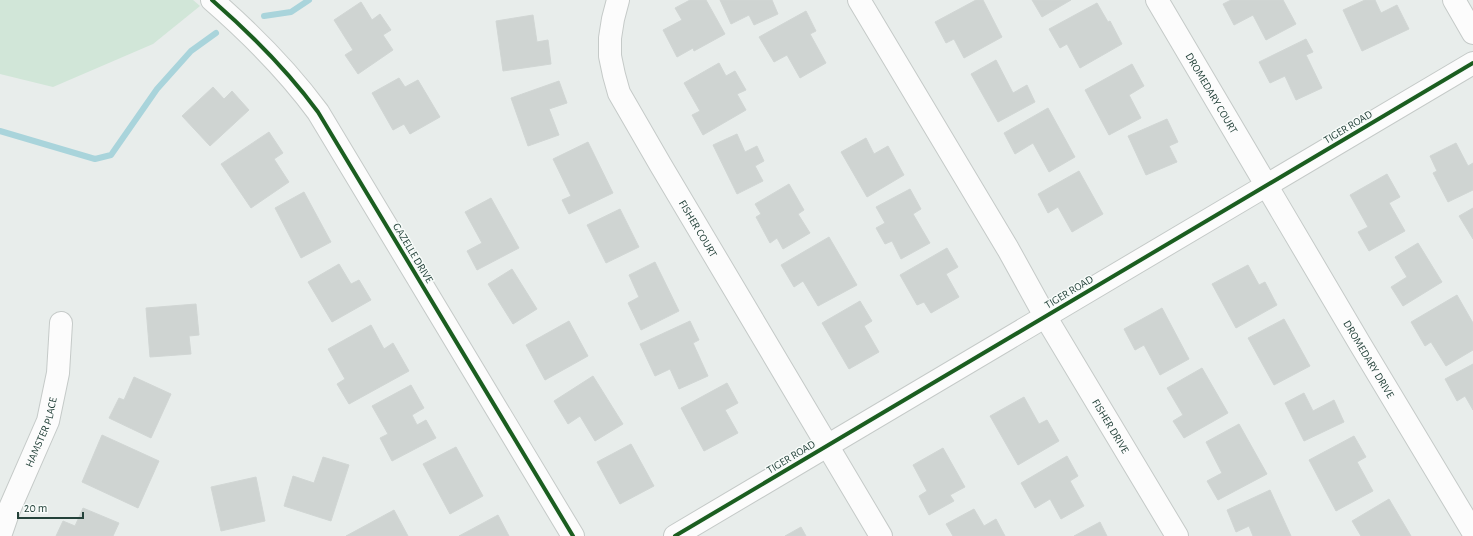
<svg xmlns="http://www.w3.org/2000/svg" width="1473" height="536" font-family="'Alegreya Sans',sans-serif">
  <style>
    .green { fill: #d1e6d8 }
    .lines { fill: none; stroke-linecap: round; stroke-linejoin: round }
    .stream { stroke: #a9d4db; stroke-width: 6 }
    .building { fill: #cfd4d2; stroke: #d1d6d4 }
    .minor-casing { stroke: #c5cac8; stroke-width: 24 }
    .minor { stroke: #fcfcfc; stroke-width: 22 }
    .cycleway-casing { stroke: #f7fbf9; stroke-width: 6 }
    .cycleway { stroke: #1b5e20; stroke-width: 4 }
    .labels { text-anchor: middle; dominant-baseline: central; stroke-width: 3; stroke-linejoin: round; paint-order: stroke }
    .street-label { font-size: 11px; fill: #24423a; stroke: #f7fbf9 }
  </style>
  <rect width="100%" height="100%" fill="#e8edeb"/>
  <!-- green -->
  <path class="green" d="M0 0H193L200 6 153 44 53 87 0 74Z"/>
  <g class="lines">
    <!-- stream -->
    <path class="stream" d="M264 16 291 12 309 0
      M0 131 95 159 111 155 157 89 191 51 216 33"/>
  </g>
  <!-- building -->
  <path class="building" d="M690 0H706L725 34 694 51 693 48 677 57 663 30 682 20 675 8Z
    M720 0H772L778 14 754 25 749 15 731 24Z
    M976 0H983L1002 37 964 58 954 39 946 43 935 22Z
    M1032 0H1071L1042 17Z
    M1231 0H1283L1296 24 1266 40 1253 15 1234 25 1223 4Z
    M1365 0H1375L1381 13 1397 5 1409 29 1362 51 1343 10Z
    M361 2 372 20 380 14 391 30 383 35 393 50 358 74 345 55 353 50 334 20Z
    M1097 3 1108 22 1110 21 1122 44 1080 68 1067 44 1060 48 1049 29Z
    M806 11 816 31 810 34 826 63 800 78 787 55 774 62 759 37Z
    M533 15 537 42 548 40 551 64 503 71 496 21Z
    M1306 39 1313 52 1306 55 1322 88 1296 100 1285 76 1270 83 1259 62Z
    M996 60 1013 93 1027 85 1035 102 998 122 971 74Z
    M719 63 726 76 735 71 746 90 737 94 746 110 703 135 692 115 700 111 684 83Z
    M1132 64 1144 86 1129 95 1141 118 1109 135 1085 90Z
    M399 78 405 87 418 80 440 117 410 134 404 124 393 130 372 93Z
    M559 81 567 103 549 109 559 135 528 146 511 98Z
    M213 87 224 99 232 91 249 110 210 146 182 116Z
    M1048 108 1075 157 1049 172 1033 143 1015 154 1004 133Z
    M1167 119 1178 142 1169 146 1177 162 1146 175 1128 136Z
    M269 132 283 153 274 159 289 182 251 208 221 164Z
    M737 134 745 152 757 146 764 161 755 166 763 181 737 194 713 145Z
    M866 138 874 154 888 146 904 175 867 197 841 152Z
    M588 142 613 193 569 214 562 200 571 196 553 159Z
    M1456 143 1468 166 1473 163V190L1448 202 1433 173 1437 171 1430 156Z
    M1079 171 1103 214 1072 232 1058 207 1048 213 1038 194Z
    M1387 174 1400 197 1389 203 1405 231 1369 251 1358 232 1368 227 1350 195Z
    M789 184 804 210 798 214 810 233 783 249 777 238 770 243 756 217 761 214 755 204Z
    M910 189 921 209 913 214 930 243 901 259 892 241 885 244 876 228 885 223 876 207Z
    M304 192 331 242 301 258 275 208Z
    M491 198 519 248 477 270 467 251 482 243 465 212Z
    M1473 208V239L1459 216Z
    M620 209 639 247 606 263 587 225Z
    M829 237 857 285 818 306 803 281 794 287 781 265Z
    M1418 243 1442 282 1403 306 1391 287 1407 277 1395 257Z
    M947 248 958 267 946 274 959 297 931 313 924 302 917 305 900 275Z
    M655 262 679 311 641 330 628 303 639 297 629 275Z
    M339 264 351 284 359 280 371 300 332 322 308 282Z
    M1248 265 1259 285 1265 282 1277 305 1236 328 1212 284Z
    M512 269 537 309 513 324 488 284Z
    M1457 295 1473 323V350L1446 366 1431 342 1425 346 1411 322Z
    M860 301 872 321 864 326 879 352 849 369 822 323Z
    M196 304 199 335 189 336 191 354 150 357 146 308Z
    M1162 308 1189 359 1160 375 1144 345 1135 350 1124 329Z
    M1284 319 1310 366 1274 385 1248 338Z
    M569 321 588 356 545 380 526 345Z
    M690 321 699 340 693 343 708 376 679 389 670 369 655 376 640 344Z
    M371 325 384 349 393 343 409 371 349 404 337 384 345 379 328 349Z
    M1473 364V410L1465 396 1457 401 1445 379Z
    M1202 368 1228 413 1184 438 1173 421 1183 415 1167 388Z
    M593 376 623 424 595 441 580 416 568 424 554 401Z
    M134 377 171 394 151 438 109 418 119 398 124 400Z
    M727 383 738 403 725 410 738 433 704 451 681 408Z
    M411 385 424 408 412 415 417 425 426 420 436 438 392 461 380 438 388 434 372 406Z
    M1304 393 1313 411 1334 400 1344 422 1304 441 1285 403Z
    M1024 397 1039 424 1047 420 1059 441 1018 465 990 416Z
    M1239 424 1267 474 1218 500 1207 481 1222 473 1206 442Z
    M102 435 159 461 138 508 82 482Z
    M1354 436 1366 457 1357 462 1373 491 1336 511 1309 460Z
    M631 444 654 486 620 504 597 462Z
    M456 447 483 496 450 514 423 464Z
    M943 448 965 487 950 495 954 501 929 515 919 496 927 491 913 465Z
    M1067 456 1078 476 1070 481 1084 506 1061 519 1050 499 1035 508 1021 483Z
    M323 457 349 465 331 521 284 506 293 476 314 483Z
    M256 477 265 521 221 531 211 487Z
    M1270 490 1291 536H1253L1249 526 1236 532 1227 510Z
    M1389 499 1411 536H1361L1352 521Z
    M83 508 119 523 113 536H56L63 521 75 526Z
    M974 509 984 526 996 519 1005 536H953L946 524Z
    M394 510 408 536H346Z
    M498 515 509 536H459Z
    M1100 522 1107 536H1074Z
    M801 527 806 536H785Z"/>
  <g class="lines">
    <defs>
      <g id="minor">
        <path d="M212 0C251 34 287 70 318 112L573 536"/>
        <path id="s1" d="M618 0 613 19 610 38V56L614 75 619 93 660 164 881 536"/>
        <path id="s2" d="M859 0 1008 249 1045 316 1177 536"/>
        <path id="s3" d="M1157 0 1360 344 1473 532"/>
        <path d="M1454 0 1473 33"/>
        <path id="s4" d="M0 536 9 510 48 421 58 373 61 323"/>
        <path d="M675 536 1473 63"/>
      </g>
    </defs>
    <!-- minor casing -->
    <use href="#minor" class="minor-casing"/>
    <!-- minor -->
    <use href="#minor" class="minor"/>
    <defs>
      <path id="cycleway" d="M212 0C251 34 287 70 318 112L573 536
        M675 536 1473 63"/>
    </defs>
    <!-- cycleway casing -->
    <use href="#cycleway" class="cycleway-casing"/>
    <!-- cycleway -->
    <use href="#cycleway" class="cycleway"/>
  </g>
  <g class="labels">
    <!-- street labels -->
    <g class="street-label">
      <text stroke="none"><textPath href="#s3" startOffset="108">DROMEDARY COURT</textPath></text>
      <text transform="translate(1348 127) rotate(-31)">TIGER ROAD</text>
      <text stroke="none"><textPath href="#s1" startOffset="252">FISHER COURT</textPath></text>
      <text transform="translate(413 253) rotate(59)">GAZELLE DRIVE</text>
      <text transform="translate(1069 292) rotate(-31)">TIGER ROAD</text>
      <text stroke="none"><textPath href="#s3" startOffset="417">DROMEDARY DRIVE</textPath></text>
      <text stroke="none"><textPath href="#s2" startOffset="495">FISHER DRIVE</textPath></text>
      <text stroke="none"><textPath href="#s4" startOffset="112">HAMSTER PLACE</textPath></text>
      <text transform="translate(791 457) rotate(-31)">TIGER ROAD</text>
    </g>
  </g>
  <!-- scale -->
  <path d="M18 512v6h65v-6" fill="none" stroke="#24423a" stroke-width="2"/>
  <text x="24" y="512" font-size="12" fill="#24423a" stroke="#f7fbf9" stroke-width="3" paint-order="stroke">20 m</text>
</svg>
